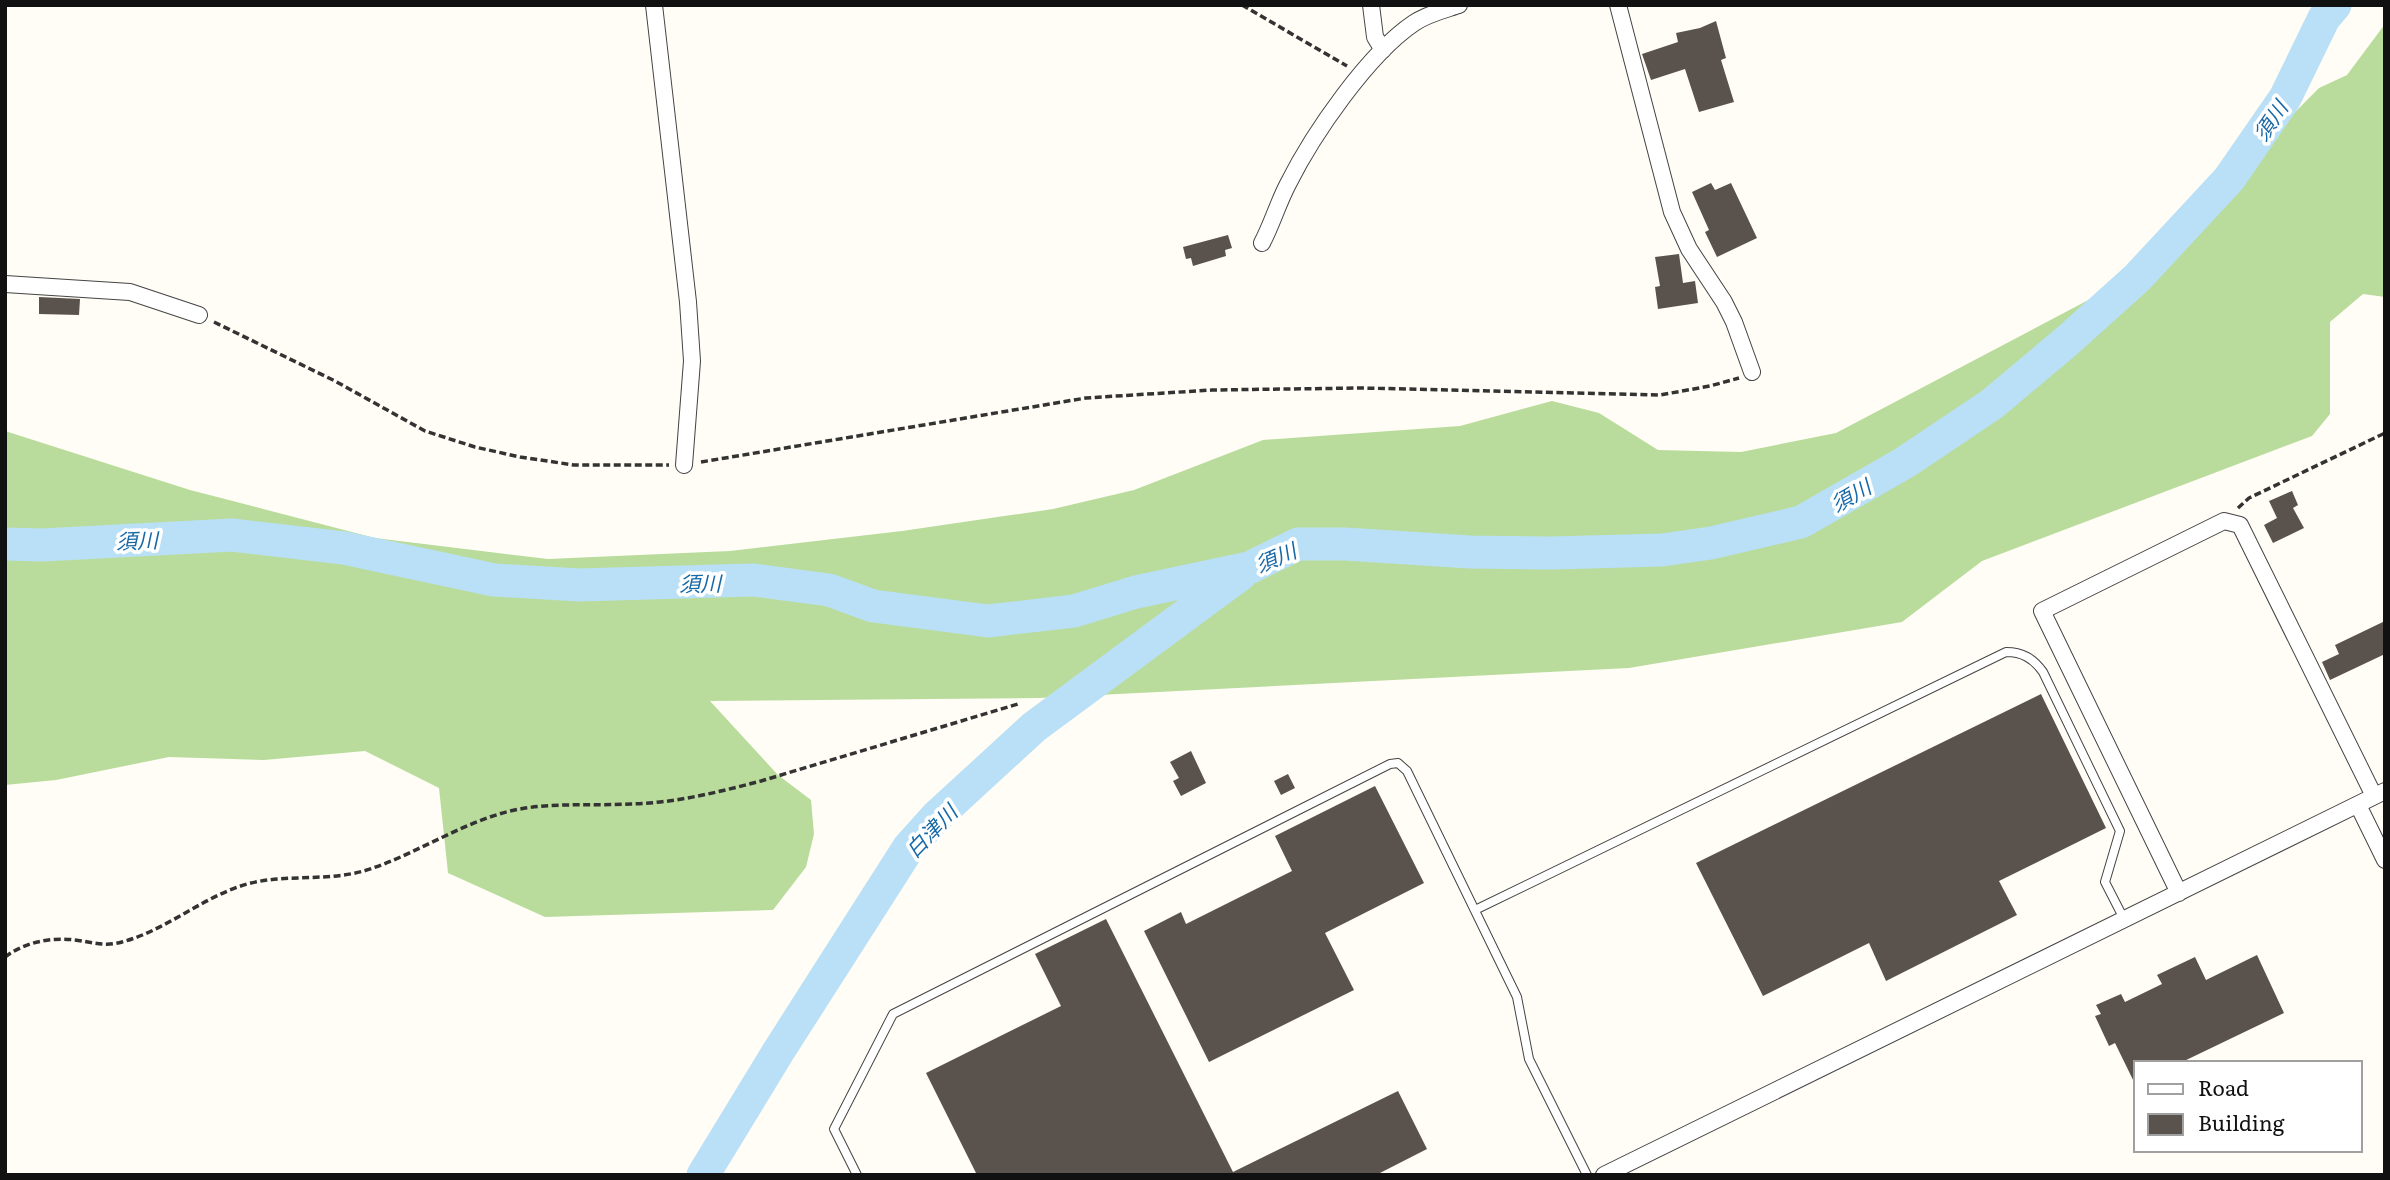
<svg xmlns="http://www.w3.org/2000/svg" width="2390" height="1180" font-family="Literata,'Noto Sans JP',serif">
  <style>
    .forest { fill: #b9dc9c }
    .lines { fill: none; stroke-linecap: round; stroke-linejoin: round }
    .river { stroke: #b9e0f7; stroke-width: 33 }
    .building { fill: #5a524d }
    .service-casing { stroke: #444; stroke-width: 10 }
    .minor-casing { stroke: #444; stroke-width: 18 }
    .path { stroke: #333; stroke-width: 3.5; stroke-dasharray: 7 3.5; stroke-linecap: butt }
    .service { stroke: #fff; stroke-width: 8 }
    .minor { stroke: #fff; stroke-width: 16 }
    .labels { text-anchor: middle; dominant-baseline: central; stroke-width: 7; stroke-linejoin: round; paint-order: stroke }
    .water-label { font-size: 21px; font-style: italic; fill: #1768a6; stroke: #fff }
  </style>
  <rect width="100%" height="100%" fill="#fffdf5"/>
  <!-- forest -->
  <path class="forest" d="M2385 24V297L2363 294 2330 322V414L2312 436 1982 561 1902 622 1629 668 1039 698 710 701 778 775 811 800 814 834 806 867 773 910 545 917 448 873 439 788 365 751 264 760 169 757 56 780 5 785V431L190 490 375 538 548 559 730 551 902 531 1053 509 1134 490 1263 440 1460 426 1552 401 1599 413 1658 450 1741 452 1836 433 2132 277 2319 88 2347 75Z"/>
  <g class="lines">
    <!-- river -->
    <path class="river" d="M5 544 42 545 232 535 344 548 494 580 579 585 753 580 829 590 873 606 988 621 1074 611 1136 592 1249 568 1298 544H1345L1470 552 1552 553 1662 550 1711 543 1801 522 1904 463 1992 404 2067 341 2137 278 2229 179 2285 98 2324 18 2335 5
      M703 1175 778 1052 909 847 936 817 1034 727 1241 574"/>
  </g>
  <!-- building -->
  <path class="building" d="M1716 21 1726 58 1721 60 1734 102 1699 112 1685 69 1651 80 1642 54 1678 42 1676 33 1700 28Z
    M1711 183 1715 190 1731 183 1757 238 1717 257 1705 232 1709 230 1692 192Z
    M1228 235 1232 248 1225 250 1226 256 1193 266 1191 258 1186 259 1183 247Z
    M1679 254 1683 283 1695 281 1698 303 1658 309 1655 287 1660 286 1655 257Z
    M39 297 80 299 79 315 39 314Z
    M2292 491 2298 505 2293 508 2304 528 2273 543 2264 525 2277 518 2269 501Z
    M2385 621V654L2330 680 2322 662 2339 654 2335 645Z
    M2041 694 2106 828 1999 881 2017 915 1886 981 1869 943 1763 996 1696 863Z
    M1191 751 1206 783 1181 796 1173 781 1179 778 1170 762Z
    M1288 774 1295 788 1281 795 1274 781Z
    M1375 786 1424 883 1325 933 1354 990 1209 1062 1144 931 1181 912 1186 924 1292 871 1275 836Z
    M1106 919 1233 1172 1398 1091 1427 1149 1376 1175H977L926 1073 1061 1006 1035 954Z
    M2257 955 2284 1013 2180 1063H2136V1086L2115 1043 2109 1046 2095 1016 2101 1014 2096 1005 2121 994 2125 1002 2162 984 2157 975 2195 957 2206 980Z"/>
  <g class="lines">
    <defs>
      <path id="service" d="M1475 910 2006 652C2022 652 2033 658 2043 672L2120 831 2105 882 2124 919
        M857 1175 834 1129 893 1014 1390 764 1398 763 1407 771 1517 997 1529 1059 1587 1175"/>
      <path id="minor" d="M654 5 688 302 692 361 684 465
        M1371 5 1375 37 1383 50
        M1618 5 1672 212 1689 249 1724 302 1734 322 1752 372
        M1262 243C1272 224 1278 203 1288 184 1313 134 1368 54 1414 23 1427 14 1444 10 1459 5
        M5 284 130 292 199 315
        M2358 805 2385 860
        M2179 893 2042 611 2224 521 2240 525 2374 796
        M1604 1175 2385 791"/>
    </defs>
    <!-- service casing -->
    <use href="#service" class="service-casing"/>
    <!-- minor casing -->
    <use href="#minor" class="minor-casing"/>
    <!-- path -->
    <path class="path" d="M1242 5 1347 66
      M214 322 335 381 425 431 475 447 520 457 574 465H669
      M701 462 1086 398 1212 390 1362 388 1660 395 1710 386 1739 378
      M2238 508 2249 498 2385 433
      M5 957C25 942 51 937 75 940 92 942 105 947 122 942 167 930 202 897 247 884 288 873 332 883 373 868 419 852 462 823 510 811 549 802 591 806 631 804 675 803 719 792 761 781L1018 704"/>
    <!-- service -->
    <use href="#service" class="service"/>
    <!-- minor -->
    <use href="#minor" class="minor"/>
  </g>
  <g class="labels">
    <!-- water labels -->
    <g class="water-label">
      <text transform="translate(2269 120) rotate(-56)">須川</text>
      <text transform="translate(1850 494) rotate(-30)">須川</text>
      <text transform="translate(137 539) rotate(-2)">須川</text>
      <text transform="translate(1275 556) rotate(-23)">須川</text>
      <text transform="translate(700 582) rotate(-1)">須川</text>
      <text transform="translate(930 830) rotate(-46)">白津川</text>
    </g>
  </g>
  <!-- border -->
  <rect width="2390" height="1180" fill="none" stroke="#111111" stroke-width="14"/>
  <!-- legend -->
  <rect x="2134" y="1061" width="228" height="91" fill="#ffffff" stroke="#a0a0a0" stroke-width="2"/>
  <rect x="2148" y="1084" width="35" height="10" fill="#ffffff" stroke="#a0a0a0" stroke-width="2"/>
  <text x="2198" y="1096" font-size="21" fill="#111111">Road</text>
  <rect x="2148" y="1114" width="35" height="21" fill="#5a524d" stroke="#a0a0a0" stroke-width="2"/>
  <text x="2198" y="1131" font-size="21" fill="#111111">Building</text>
</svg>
